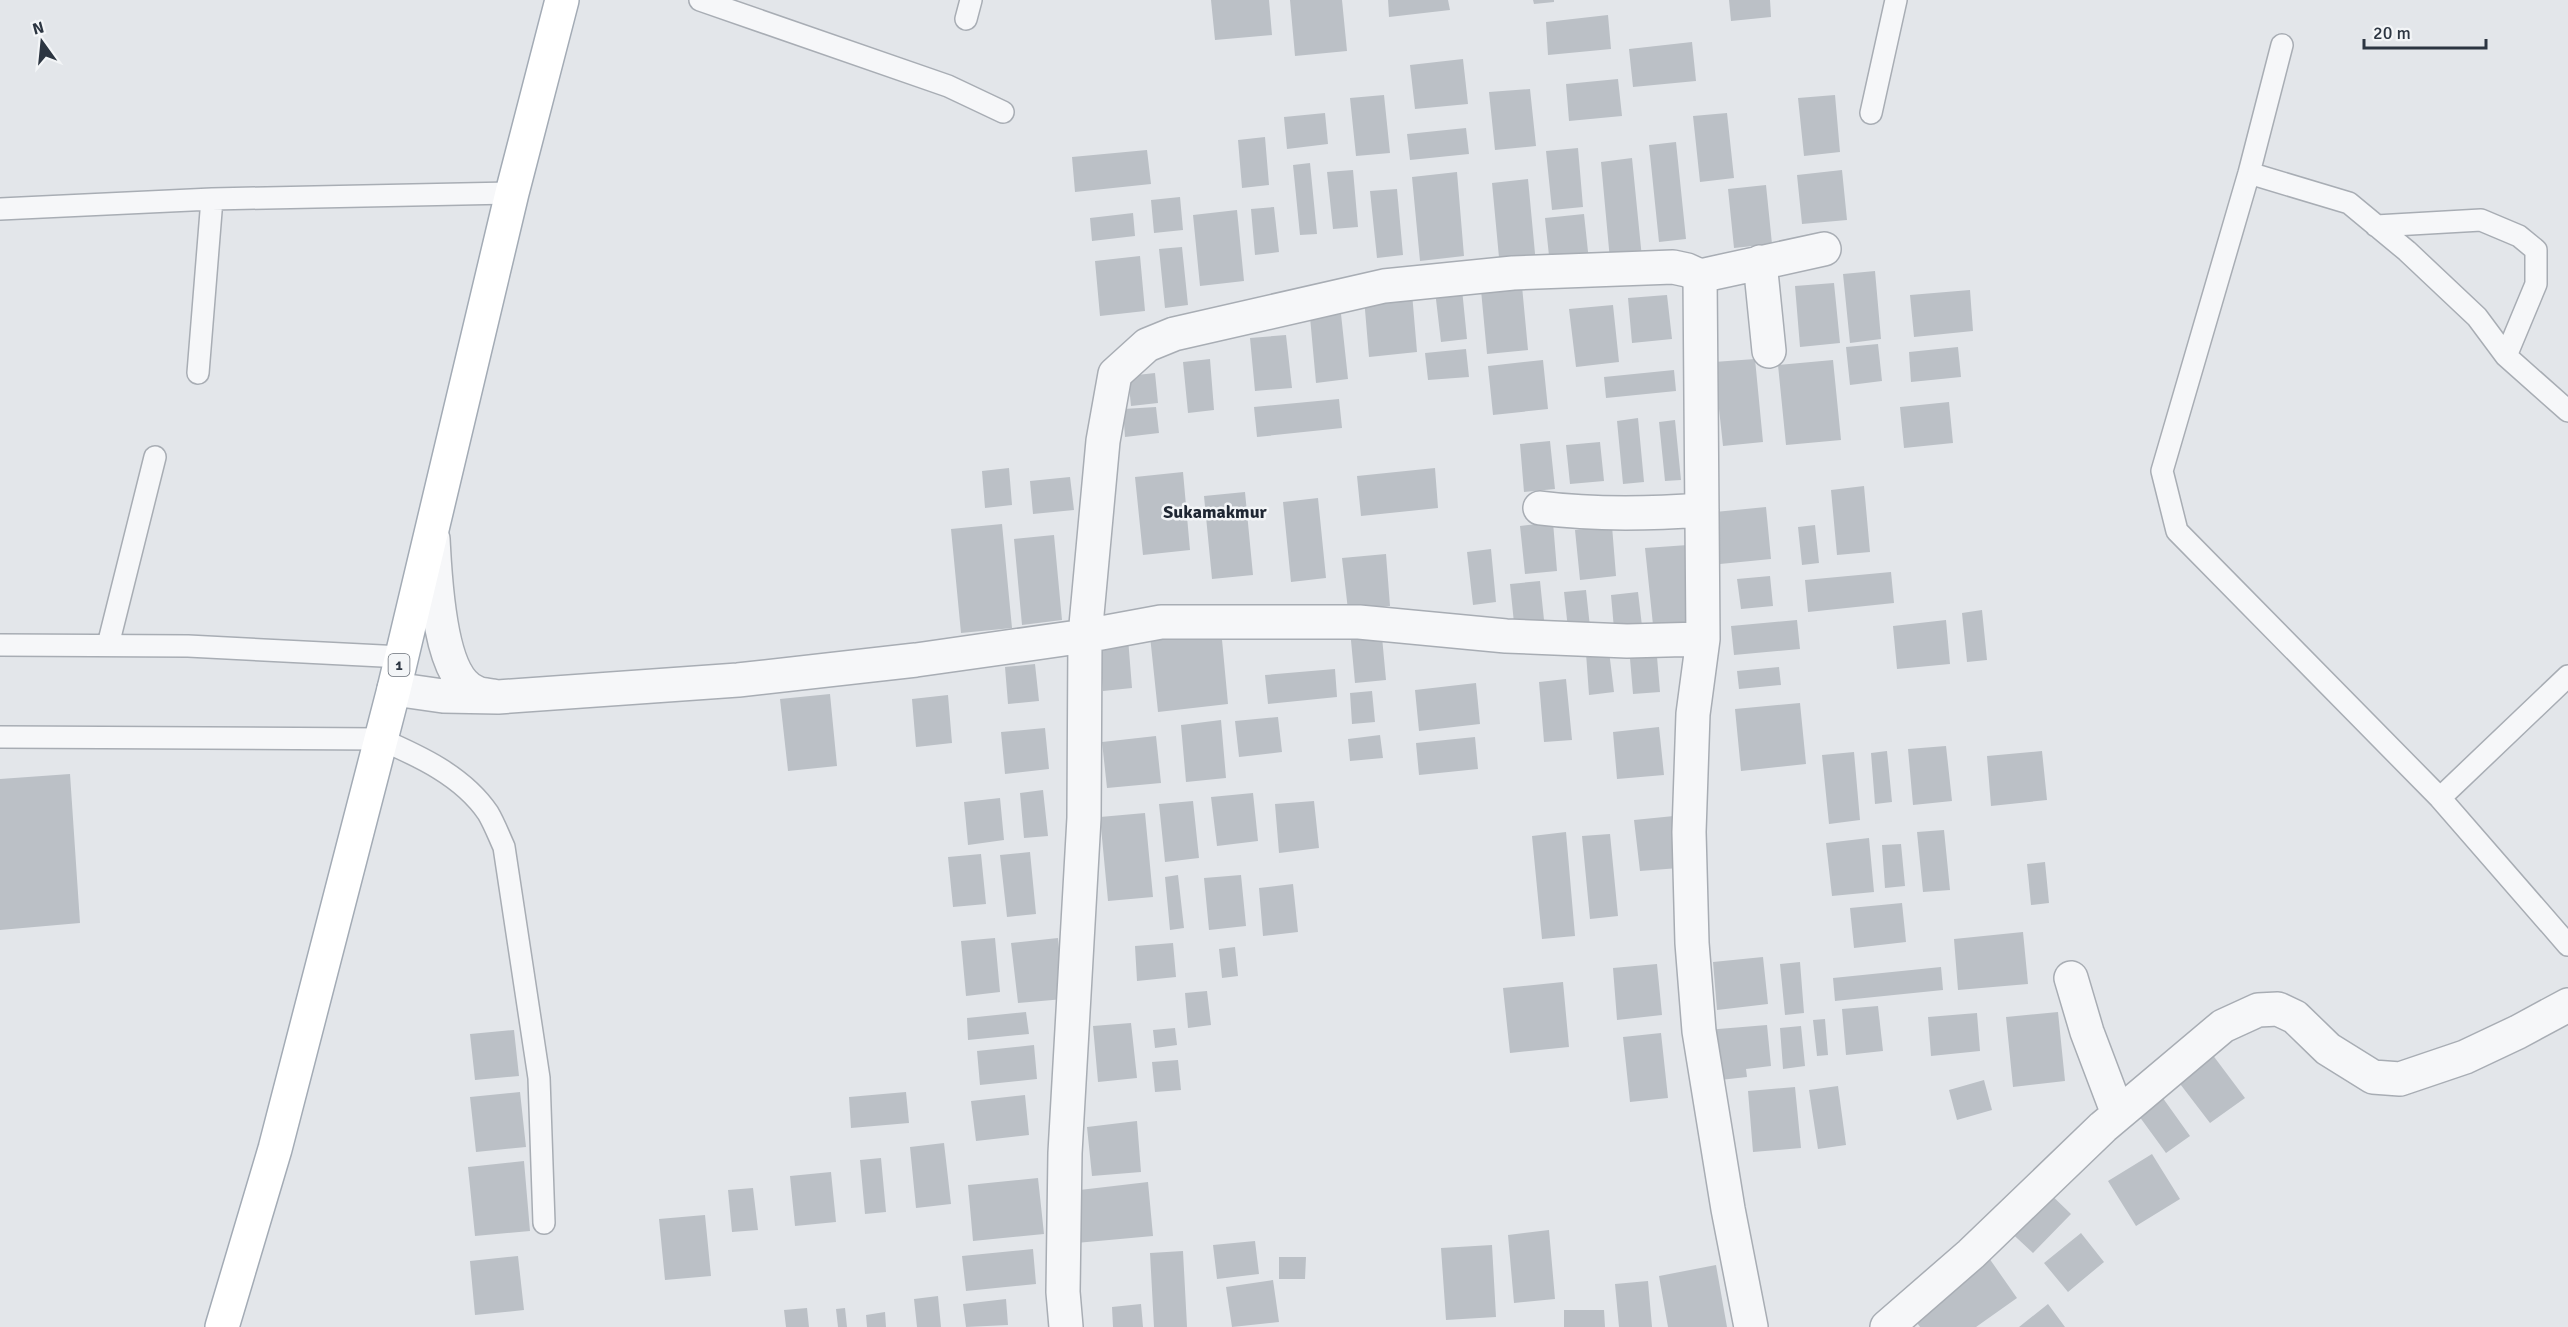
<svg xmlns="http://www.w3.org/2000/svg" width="2568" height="1327" font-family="Signika,sans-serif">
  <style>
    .building { fill: #bbc0c6 }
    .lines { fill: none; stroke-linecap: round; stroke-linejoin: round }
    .lane-casing { stroke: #a8adb4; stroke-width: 24 }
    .street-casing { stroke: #a8adb4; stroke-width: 36 }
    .primary-casing { stroke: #a3abb5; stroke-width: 36 }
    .lane { stroke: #f6f7f9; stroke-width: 21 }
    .street { stroke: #f6f7f9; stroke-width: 33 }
    .primary { stroke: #fff; stroke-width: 33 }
    .labels { text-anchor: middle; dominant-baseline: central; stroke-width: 5; stroke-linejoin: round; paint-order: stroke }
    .shield { fill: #f3f5f7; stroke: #686f78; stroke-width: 1.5 }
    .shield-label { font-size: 14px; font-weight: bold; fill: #2c3541 }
    .quarter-label { font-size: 18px; font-weight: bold; fill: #1e2632; stroke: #f3f5f7 }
  </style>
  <rect width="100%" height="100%" fill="#e3e6ea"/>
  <!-- building -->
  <path class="building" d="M1211 0H1269L1272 35 1215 40Z
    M1290 0H1342L1347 51 1295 56Z
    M1388 0H1448L1450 10 1389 17Z
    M1533 0H1554V2L1534 4Z
    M1729 0H1770L1771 17 1731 21Z
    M1608 15 1611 49 1548 55 1546 22Z
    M1692 42 1696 81 1633 87 1629 49Z
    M1463 59 1468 104 1415 109 1410 65Z
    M1618 79 1622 116 1569 121 1566 84Z
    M1530 89 1536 146 1495 150 1489 92Z
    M1384 95 1390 153 1356 156 1350 98Z
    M1835 95 1840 152 1804 156 1798 98Z
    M1325 113 1328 144 1287 149 1284 117Z
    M1727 113 1734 178 1700 182 1693 116Z
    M1466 128 1469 154 1410 160 1407 134Z
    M1265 137 1269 185 1242 188 1238 140Z
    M1676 142 1686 239 1659 242 1649 145Z
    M1578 148 1583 207 1552 210 1546 151Z
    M1147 150 1151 184 1075 192 1072 157Z
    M1632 158 1642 258 1610 260 1601 162Z
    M1310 163 1317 234 1300 235 1293 165Z
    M1353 170 1358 227 1333 229 1327 172Z
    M1842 170 1847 220 1802 224 1797 175Z
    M1457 172 1464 256 1420 261 1412 177Z
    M1528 179 1536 264 1500 268 1492 183Z
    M1766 185 1772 244 1734 248 1728 189Z
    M1397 189 1403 255 1377 258 1370 191Z
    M1180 197 1183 230 1154 233 1151 200Z
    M1274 207 1279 252 1255 255 1251 209Z
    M1237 210 1244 281 1200 286 1193 215Z
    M1133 213 1135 236 1092 241 1090 218Z
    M1584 214 1589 261 1550 265 1545 218Z
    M1182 247 1188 305 1165 308 1159 249Z
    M1140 256 1145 311 1100 316 1095 261Z
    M1875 271 1881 339 1850 343 1843 274Z
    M1834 283 1840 343 1800 347 1795 286Z
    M1522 286 1528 350 1487 354 1481 290Z
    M1462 289 1467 339 1441 342 1435 291Z
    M1970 290 1973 331 1914 337 1910 295Z
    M1412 293 1417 352 1369 357 1364 298Z
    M1667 295 1672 339 1632 343 1628 298Z
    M1613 305 1619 362 1576 367 1569 309Z
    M1341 314 1348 379 1316 383 1310 317Z
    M1286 335 1292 388 1255 391 1250 338Z
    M1878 344 1882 381 1850 385 1846 347Z
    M1958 347 1961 377 1911 382 1909 352Z
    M1466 349 1469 377 1428 380 1425 353Z
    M1210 359 1214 410 1188 413 1183 362Z
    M1755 359 1763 442 1723 446 1714 362Z
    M1543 360 1548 409 1493 415 1488 366Z
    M1833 360 1841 440 1786 445 1778 365Z
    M1674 370 1676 391 1606 398 1604 377Z
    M1155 373 1158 403 1131 406 1128 376Z
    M1339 399 1342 428 1257 437 1254 407Z
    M1949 402 1953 443 1904 448 1900 407Z
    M1156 407 1159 433 1125 437 1123 409Z
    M1638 418 1644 482 1623 484 1617 421Z
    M1675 420 1681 480 1665 481 1659 422Z
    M1550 441 1555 489 1524 492 1520 444Z
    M1600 442 1604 481 1570 484 1566 445Z
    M1009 468 1012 505 985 508 982 471Z
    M1435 468 1438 508 1361 516 1357 476Z
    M1183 472 1190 550 1143 555 1135 477Z
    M1070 477 1074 510 1033 514 1030 481Z
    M1864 486 1870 552 1837 555 1831 490Z
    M1245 492 1253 575 1212 579 1204 496Z
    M1318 498 1326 578 1291 582 1283 502Z
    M1766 507 1771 559 1720 564 1715 512Z
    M1553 522 1557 571 1525 574 1520 526Z
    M1002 524 1012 628 961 633 951 529Z
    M1815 525 1819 563 1802 565 1798 527Z
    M1612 526 1616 576 1580 580 1575 530Z
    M1054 535 1062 620 1022 625 1014 539Z
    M1688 545 1696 621 1653 625 1645 548Z
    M1491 549 1496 602 1473 605 1467 552Z
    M1386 554 1390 606 1348 610 1342 558Z
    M1891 572 1894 603 1808 612 1805 580Z
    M1770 576 1773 606 1741 609 1737 579Z
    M1540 581 1544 620 1514 623 1510 584Z
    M1586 590 1590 627 1568 629 1564 592Z
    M1638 592 1642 626 1614 629 1611 595Z
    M1982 610 1987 660 1967 662 1962 613Z
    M1797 620 1800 649 1734 655 1731 626Z
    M1946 620 1950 664 1897 669 1893 626Z
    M1381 626 1386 680 1355 683 1350 630Z
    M1221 629 1228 704 1158 712 1150 636Z
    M1128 638 1132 688 1103 691 1099 640Z
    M1656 645 1660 692 1633 694 1629 647Z
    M1609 651 1614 692 1589 695 1586 653Z
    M1035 664 1039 701 1008 704 1005 667Z
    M1779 667 1781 685 1739 689 1737 671Z
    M1335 669 1337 697 1268 704 1265 675Z
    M1566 679 1572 740 1544 742 1539 682Z
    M1476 683 1480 724 1419 731 1415 690Z
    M1372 691 1375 722 1352 724 1350 693Z
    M830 694 837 766 788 771 780 699Z
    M948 695 952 743 916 747 912 699Z
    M1800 703 1806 764 1741 771 1735 709Z
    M1278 717 1282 752 1239 757 1235 721Z
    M1221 720 1226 778 1186 782 1181 725Z
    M1659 727 1664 775 1617 779 1613 732Z
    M1045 728 1049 769 1005 774 1001 732Z
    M1380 735 1383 758 1350 761 1348 739Z
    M1156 736 1161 783 1107 788 1102 742Z
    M1475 737 1478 769 1419 775 1416 743Z
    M1946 746 1952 801 1913 805 1908 749Z
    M1887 751 1892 802 1875 804 1871 753Z
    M2042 751 2047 800 1991 806 1987 756Z
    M1854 752 1860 820 1829 824 1822 755Z
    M70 774 80 923 0 930V779Z
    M1043 790 1048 836 1024 838 1020 793Z
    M1253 793 1258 841 1217 846 1211 797Z
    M1000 798 1004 840 968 845 964 802Z
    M1193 801 1199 858 1165 862 1159 804Z
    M1314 801 1319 848 1279 853 1275 804Z
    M1145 813 1153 897 1108 901 1100 817Z
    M1674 816 1679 868 1640 871 1634 820Z
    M1944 830 1950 890 1923 892 1917 832Z
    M1566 832 1575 936 1542 939 1532 836Z
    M1610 834 1618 916 1590 919 1582 836Z
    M1869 838 1874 892 1832 896 1826 843Z
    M1901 844 1905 886 1885 888 1882 845Z
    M1030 852 1036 914 1007 917 1000 855Z
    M981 854 986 904 953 907 948 857Z
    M2045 862 2049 903 2031 905 2027 864Z
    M1178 875 1184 928 1170 930 1165 877Z
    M1241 875 1246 926 1209 930 1204 878Z
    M1293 884 1298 932 1263 936 1259 888Z
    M1902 903 1906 942 1854 948 1850 908Z
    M2023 932 2028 984 1958 990 1954 939Z
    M995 938 1000 992 966 996 961 941Z
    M1058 938 1064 999 1018 1003 1011 943Z
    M1173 943 1176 977 1137 981 1135 946Z
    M1235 947 1238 976 1222 978 1219 949Z
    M1763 957 1768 1004 1717 1010 1713 962Z
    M1800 962 1804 1013 1785 1015 1780 964Z
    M1657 964 1662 1015 1617 1020 1613 968Z
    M1941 967 1943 990 1835 1001 1833 978Z
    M1563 982 1569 1047 1510 1053 1503 988Z
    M1207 991 1211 1025 1188 1028 1185 993Z
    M1878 1006 1883 1051 1846 1055 1842 1009Z
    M1026 1012 1029 1034 968 1040 967 1018Z
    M2058 1012 2065 1081 2013 1087 2006 1017Z
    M1977 1013 1980 1051 1931 1056 1928 1017Z
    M1825 1019 1828 1055 1817 1056 1813 1020Z
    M1131 1023 1137 1078 1098 1082 1093 1026Z
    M1767 1025 1771 1066 1746 1069 1747 1077 1711 1081 1706 1030Z
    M1801 1026 1805 1066 1783 1069 1780 1028Z
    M1175 1028 1177 1045 1155 1048 1153 1030Z
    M514 1030 519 1076 475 1080 470 1034Z
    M1661 1033 1668 1098 1630 1102 1623 1037Z
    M1034 1045 1037 1079 980 1085 977 1051Z
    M2209 1050 2245 1098 2210 1123 2174 1076Z
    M1178 1060 1181 1090 1155 1092 1152 1062Z
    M1984 1080 1992 1110 1957 1120 1949 1090Z
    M1838 1086 1846 1145 1818 1149 1809 1090Z
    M1795 1087 1801 1148 1753 1152 1748 1091Z
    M2155 1087 2190 1136 2166 1153 2131 1105Z
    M520 1092 526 1147 476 1152 470 1097Z
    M906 1092 909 1123 851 1128 849 1097Z
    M1025 1095 1029 1135 976 1141 971 1101Z
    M1137 1121 1141 1172 1092 1176 1087 1127Z
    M944 1143 951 1204 916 1208 910 1147Z
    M2152 1154 2180 1199 2136 1226 2108 1181Z
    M881 1158 886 1212 865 1214 860 1160Z
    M524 1161 530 1231 475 1236 468 1167Z
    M831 1172 836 1222 795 1226 790 1176Z
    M1038 1178 1044 1234 973 1241 968 1185Z
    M1148 1182 1153 1236 1076 1243 1071 1191Z
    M2043 1187 2071 1214 2033 1253 2004 1226Z
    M753 1188 758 1230 732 1232 728 1190Z
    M705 1215 711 1276 665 1280 659 1219Z
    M1549 1230 1555 1299 1514 1303 1508 1235Z
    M2081 1233 2104 1262 2068 1292 2044 1263Z
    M1255 1241 1259 1274 1217 1279 1213 1245Z
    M1492 1245 1496 1317 1446 1320 1441 1248Z
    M1033 1249 1036 1284 966 1291 962 1256Z
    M1183 1251 1187 1327H1154L1150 1253Z
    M518 1256 524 1310 475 1315 470 1261Z
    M1279 1257H1306L1305 1279H1279Z
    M1989 1258 2017 1298 1976 1327H1920L1910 1313Z
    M1716 1265 1727 1327H1668L1659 1276Z
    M1273 1280 1279 1322 1232 1327 1226 1287Z
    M1648 1281 1652 1327H1619L1615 1284Z
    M938 1296 941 1327H917L914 1299Z
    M1006 1299 1008 1325 966 1327 963 1304Z
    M1141 1304 1143 1327H1113L1112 1307Z
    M2048 1304 2065 1327H2019Z
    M807 1308 809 1327H786L784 1310Z
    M845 1308 847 1327H838L836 1309Z
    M1564 1310H1604L1605 1327H1564Z
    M885 1312 886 1327H867L866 1315Z"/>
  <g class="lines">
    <defs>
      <path id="lane" d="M700 0 948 86 1003 112
        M966 19 971 0
        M2282 45 2249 173 2162 471 2177 531 2440 798 2568 945
        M1871 113 1896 0
        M2249 173 2349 203 2407 251 2477 317 2506 356 2568 411
        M0 209 212 199
        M2376 226 2481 220 2519 236 2536 250V284L2506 356
        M198 373 212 199 512 193
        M0 645 188 646 402 657
        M108 645 155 457
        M0 737 380 739C419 756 463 776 488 813 494 823 499 836 504 847L539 1078 544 1223
        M2440 798 2568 676"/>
      <path id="street" d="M1760 262 1769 351
        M1700 276 1703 639 1693 714 1689 832 1692 943 1699 1031 1728 1209 1751 1327
        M1540 508C1595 515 1647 514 1702 510
        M433 539C435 574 438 676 475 692 480 695 487 695 493 696
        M394 689 443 696 498 697 738 680 916 660 1085 636 1161 622H1359L1506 636 1627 641 1703 639
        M2071 978 2087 1032 2118 1114
        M1066 1327 1063 1292 1065 1153 1084 818 1085 636 1103 441 1115 374 1147 345 1174 334 1384 286 1513 273 1673 267 1687 270 1700 276 1824 249
        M1887 1327 1971 1254 2103 1127 2223 1026 2258 1010 2278 1009 2295 1017 2328 1049 2373 1077 2400 1079 2465 1057 2518 1032 2568 1005"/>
      <path id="primary" d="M222 1327 275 1149 394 689 512 193 562 0"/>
    </defs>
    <!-- lane casing -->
    <use href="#lane" class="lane-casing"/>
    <!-- street casing -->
    <use href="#street" class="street-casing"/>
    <!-- primary casing -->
    <use href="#primary" class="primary-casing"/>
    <!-- lane -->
    <use href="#lane" class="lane"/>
    <!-- street -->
    <use href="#street" class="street"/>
    <!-- primary -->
    <use href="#primary" class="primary"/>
  </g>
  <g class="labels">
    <!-- shield labels -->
    <rect class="shield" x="388.5" y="654" width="21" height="22" rx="4.5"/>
    <g class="shield-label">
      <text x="399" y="665">1</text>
    </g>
    <!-- quarter labels -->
    <g class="quarter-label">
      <text x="1215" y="512">Sukamakmur</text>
    </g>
  </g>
  <!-- north arrow -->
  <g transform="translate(42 42) rotate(345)" stroke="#f3f5f7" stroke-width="4.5" paint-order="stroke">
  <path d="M0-4.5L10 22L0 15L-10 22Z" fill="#2c3541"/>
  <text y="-9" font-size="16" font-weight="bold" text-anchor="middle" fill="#2c3541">N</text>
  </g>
  <!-- scale -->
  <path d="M2364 39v9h122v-9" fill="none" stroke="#2c3541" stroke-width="3"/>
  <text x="2373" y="39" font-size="18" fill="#2c3541" stroke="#f3f5f7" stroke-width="4.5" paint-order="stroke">20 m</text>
</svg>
